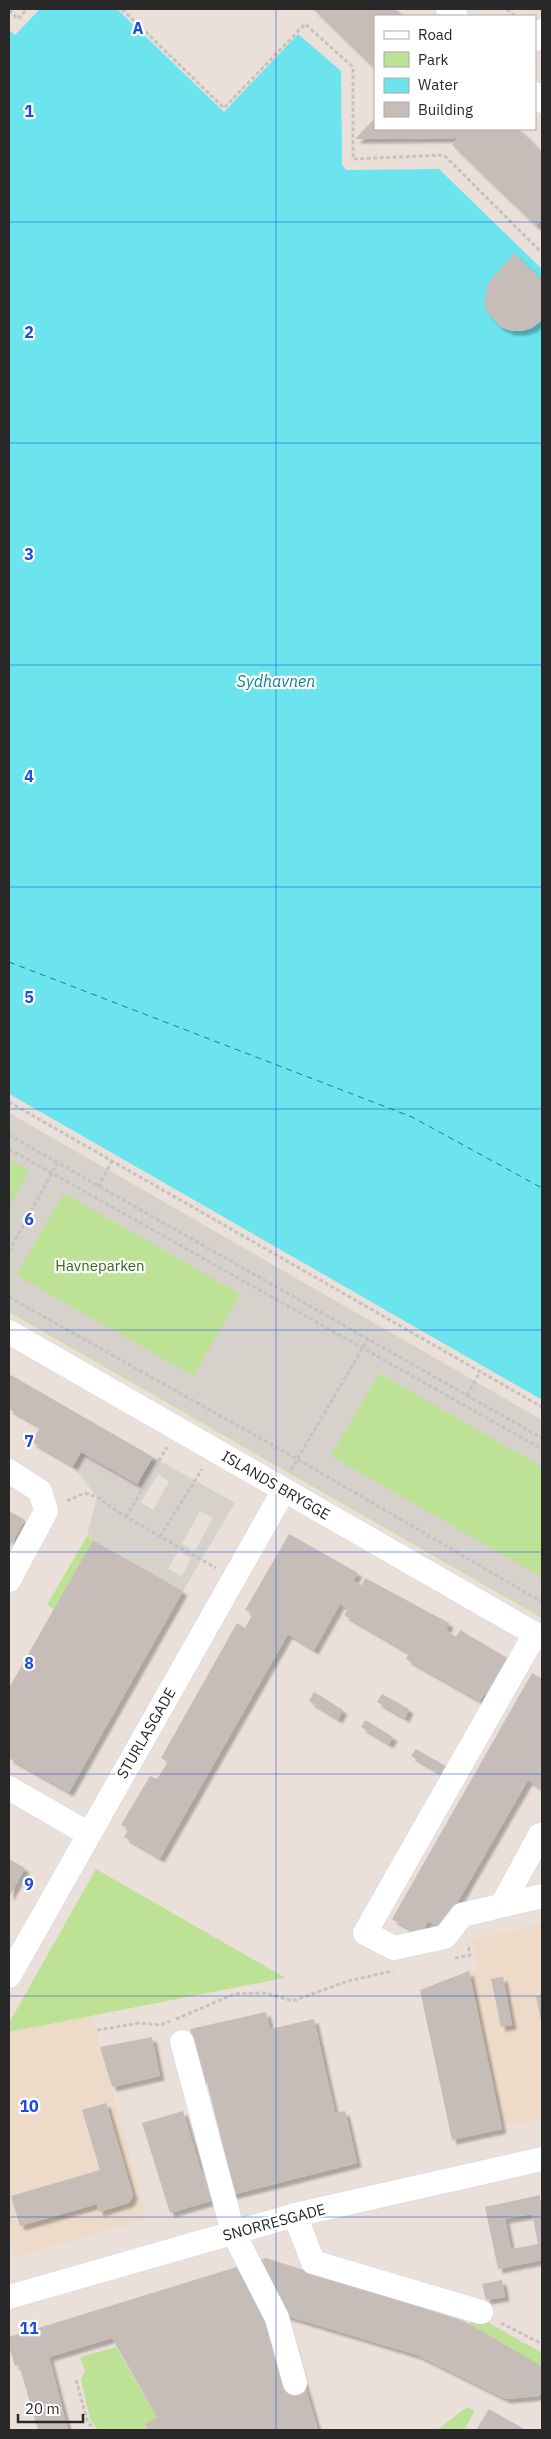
<svg xmlns="http://www.w3.org/2000/svg" width="551" height="2439" font-family="'IBM Plex Sans',sans-serif">
  <style>
    .education { fill: #eddac8 }
    .green { fill: #bee295 }
    .plaza { fill: #d7d1cc; fill-rule: evenodd }
    .water { fill: #6be4ee }
    .pier { fill: #ebe0d9 }
    .lines { fill: none; stroke-linecap: round; stroke-linejoin: round }
    .ferry { stroke: #0d8297; stroke-width: 1; stroke-dasharray: 6 5; stroke-linecap: butt }
    .building { fill: #c6bdb9; fill-rule: evenodd; filter: url(#shadow) }
    .minor-casing { stroke: #cfd6e1; stroke-width: 25 }
    .path { stroke: #c3c3c3; stroke-width: 3; stroke-dasharray: 4 2.5; stroke-linecap: butt }
    .minor { stroke: #fff; stroke-width: 24 }
    .grid { fill: none; stroke: #1d4ed8; stroke-width: 1; stroke-opacity: 0.55 }
    .labels { text-anchor: middle; dominant-baseline: central; stroke-width: 4.5; stroke-linejoin: round; paint-order: stroke }
    .park-label { font-size: 15px; fill: #376419; stroke: #fff }
    .street-label { font-size: 15px; fill: #282828; stroke: #fff }
    .water-label { font-size: 16px; font-style: italic; fill: #0d8297; stroke: #fff }
    .grid-label { font-size: 16px; text-anchor: middle; font-weight: bold; fill: #1d4ed8; stroke: #fff; stroke-width: 4.5; stroke-linejoin: round; paint-order: stroke }
  </style>
  <defs>
    <filter id="shadow"><feDropShadow dx="4.5" dy="4.5" stdDeviation="1" flood-color="#0004"/></filter>
  </defs>
  <rect width="100%" height="100%" fill="#ebe0d9"/>
  <!-- education -->
  <path class="education" d="M542 1924V2118L502 2126 469 1971 478 1969 471 1939Z
    M93 2015 100 2047 147 2219 15 2257 9 2235V2032Z"/>
  <!-- green -->
  <path class="green" d="M9 1113 542 1420V1618L9 1312Z
    M87 1536 93 1540 54 1609 47 1605Z
    M96 1869 284 1977V1978L9 2032V2023Z
    M473 2314 542 2353V2366L469 2324Z
    M116 2347 157 2417 145 2424 149 2430H98L90 2419 81 2380 85 2371 80 2357Z
    M467 2407 475 2411 464 2430H437Z"/>
  <!-- plaza -->
  <path class="plaza" d="M9 1113 542 1420V1467L379 1373 331 1456 542 1577V1617L9 1311V1207L29 1171 9 1159ZM64 1193 240 1294 194 1376 16 1275Z
    M81 1452 137 1484 153 1457 235 1503 183 1591 87 1536 97 1497 73 1466ZM158 1474 169 1482 153 1510 141 1502ZM200 1511 213 1518 195 1551 182 1544ZM178 1551 191 1558 182 1576 168 1569Z"/>
  <!-- water -->
  <path class="water" d="M40 9H117L224 112 298 34 341 71 342 165 346 170 439 169 542 269V1400L9 1094V30L15 35Z"/>
  <!-- pier -->
  <path class="pier" d="M9 1094 542 1400V1402L9 1096Z"/>
  <g class="lines">
    <!-- ferry -->
    <path class="ferry" d="M9 962 412 1117 542 1188"/>
  </g>
  <!-- building -->
  <path class="building" d="M316 9H396L403 16H375V69L314 10Z
    M375 118V129H519L542 152V220L536 226 452 145 458 138 355 139Z
    M514 253 542 280V320L532 328 522 331H511L501 327 487 313 484 303 488 283Z
    M9 1374 153 1457 137 1484 81 1452 73 1466 32 1442 40 1427 9 1409Z
    M9 1511 25 1520 9 1548Z
    M289 1534 358 1573 353 1581 362 1585 365 1578 449 1623 446 1630 456 1637 460 1630 514 1662 492 1699 484 1694 480 1701 406 1659 409 1653 344 1615 348 1609 340 1604 314 1650 288 1634 160 1858 124 1837 129 1829 121 1825 150 1776 157 1779 168 1762 161 1758 237 1623 245 1628 253 1614 245 1610Z
    M93 1540 183 1591 69 1792 9 1758V1688Z
    M532 1673 542 1679V1789L528 1780 442 1929 428 1921 421 1935 392 1919Z
    M314 1692 343 1710 338 1719 309 1701Z
    M382 1694 409 1709 405 1718 377 1702Z
    M365 1720 393 1737 389 1744 361 1727Z
    M416 1749 449 1768 444 1775 411 1756Z
    M9 1859 25 1868 9 1897Z
    M469 1971 502 2129 452 2140 420 1990Z
    M503 1977 512 2025 501 2027 491 1979Z
    M542 1995V2020H541L536 1997Z
    M266 2012 270 2029 314 2019 335 2113 345 2111 357 2163 227 2196 220 2164 227 2162 206 2078 201 2079 190 2029Z
    M152 2037 160 2076 112 2087 100 2047Z
    M106 2103 133 2195 131 2200 128 2203 99 2212 97 2204 20 2226 11 2196 100 2170 82 2110Z
    M183 2111 201 2171 210 2168 217 2199 170 2213 142 2123Z
    M540 2195 542 2260 498 2269 485 2207ZM532 2214 538 2244 511 2249 505 2219Z
    M266 2258 464 2321 542 2366V2391L539 2396 506 2399 417 2355 284 2315 318 2430H149L145 2424 157 2417 112 2338 49 2357 68 2430H38L19 2365 15 2366 9 2346V2337Z
    M502 2280 505 2297 486 2300 482 2284Z
    M489 2409 526 2430H476Z"/>
  <g class="lines">
    <defs>
      <path id="minor" d="M448 9 456 16
        M535 39 542 31
        M535 94 542 101
        M9 1332 542 1638
        M9 1471 40 1491 46 1511 9 1580
        M535 1634 365 1933 394 1948 445 1937 462 1915 542 1896
        M9 1788 89 1834
        M502 1905 540 1835 542 1837
        M9 1976 284 1490
        M182 2042 233 2232 277 2318 295 2383
        M295 2215 313 2262 481 2312
        M9 2297 295 2215 542 2159"/>
    </defs>
    <!-- minor casing -->
    <use href="#minor" class="minor-casing"/>
    <!-- path -->
    <path class="path" d="M122 9 224 108 305 24 353 67V159L444 155 542 253
      M507 9 515 16
      M9 10 18 19 27 9
      M9 1102 542 1407
      M9 1135 542 1438
      M9 1149 542 1449
      M98 1187 112 1161
      M9 1251 57 1164
      M9 1297 297 1459 542 1602
      M467 1395 480 1372
      M291 1470 368 1339
      M67 1501 85 1493 97 1497 126 1517 216 1568
      M126 1517 167 1447
      M160 1537 202 1469
      M455 1958 470 1955 468 1944
      M176 2019 234 1994 265 1993 293 2001 348 1981 393 1971
      M97 2030 140 2023 161 2025 170 2021
      M501 2323 542 2344
      M76 2380 87 2420 94 2430"/>
    <!-- minor -->
    <use href="#minor" class="minor"/>
  </g>
  <!-- grid -->
  <path class="grid" d="M276 9V2430M9 222H542M9 443H542M9 665H542M9 887H542M9 1109H542M9 1330H542M9 1552H542M9 1774H542M9 1996H542M9 2217H542"/>
  <g class="labels">
    <!-- park labels -->
    <g class="park-label">
      <text x="100" y="1265">Havneparken</text>
    </g>
    <!-- street labels -->
    <g class="street-label">
      <text transform="translate(276 1485) rotate(30)">ISLANDS BRYGGE</text>
      <text transform="translate(146 1733) rotate(-60)">STURLASGADE</text>
      <text transform="translate(274 2222) rotate(-15)">SNORRESGADE</text>
    </g>
    <!-- water labels -->
    <g class="water-label">
      <text x="276" y="681">Sydhavnen</text>
    </g>
  </g>
  <g class="grid-label">
    <text x="138" y="34">A</text>
    <text x="29" y="117">1</text>
    <text x="29" y="338">2</text>
    <text x="29" y="560">3</text>
    <text x="29" y="782">4</text>
    <text x="29" y="1003">5</text>
    <text x="29" y="1225">6</text>
    <text x="29" y="1447">7</text>
    <text x="29" y="1669">8</text>
    <text x="29" y="1890">9</text>
    <text x="29" y="2112">10</text>
    <text x="29" y="2334">11</text>
  </g>
  <!-- border -->
  <rect width="551" height="2439" fill="none" stroke="#282828" stroke-width="20"/>
  <!-- legend -->
  <rect x="374" y="15" width="162" height="115" fill="#ffffff" stroke="#a9a9a9"/>
  <rect x="384" y="31" width="25" height="8" fill="#ffffff" stroke="#a9a9a9"/>
  <text x="418" y="40" font-size="15" fill="#282828">Road</text>
  <rect x="384" y="52" width="25" height="15" fill="#bee295" stroke="#a9a9a9"/>
  <text x="418" y="65" font-size="15" fill="#282828">Park</text>
  <rect x="384" y="78" width="25" height="15" fill="#6be4ee" stroke="#a9a9a9"/>
  <text x="418" y="90" font-size="15" fill="#282828">Water</text>
  <rect x="384" y="102" width="25" height="15" fill="#c6bdb9" stroke="#a9a9a9"/>
  <text x="418" y="115" font-size="15" fill="#282828">Building</text>
  <!-- scale -->
  <path d="M18 2414v8h65v-8" fill="none" stroke="#282828" stroke-width="2.5"/>
  <text x="25" y="2414" font-size="15" fill="#282828" stroke="#ffffff" stroke-width="4" paint-order="stroke">20 m</text>
</svg>
